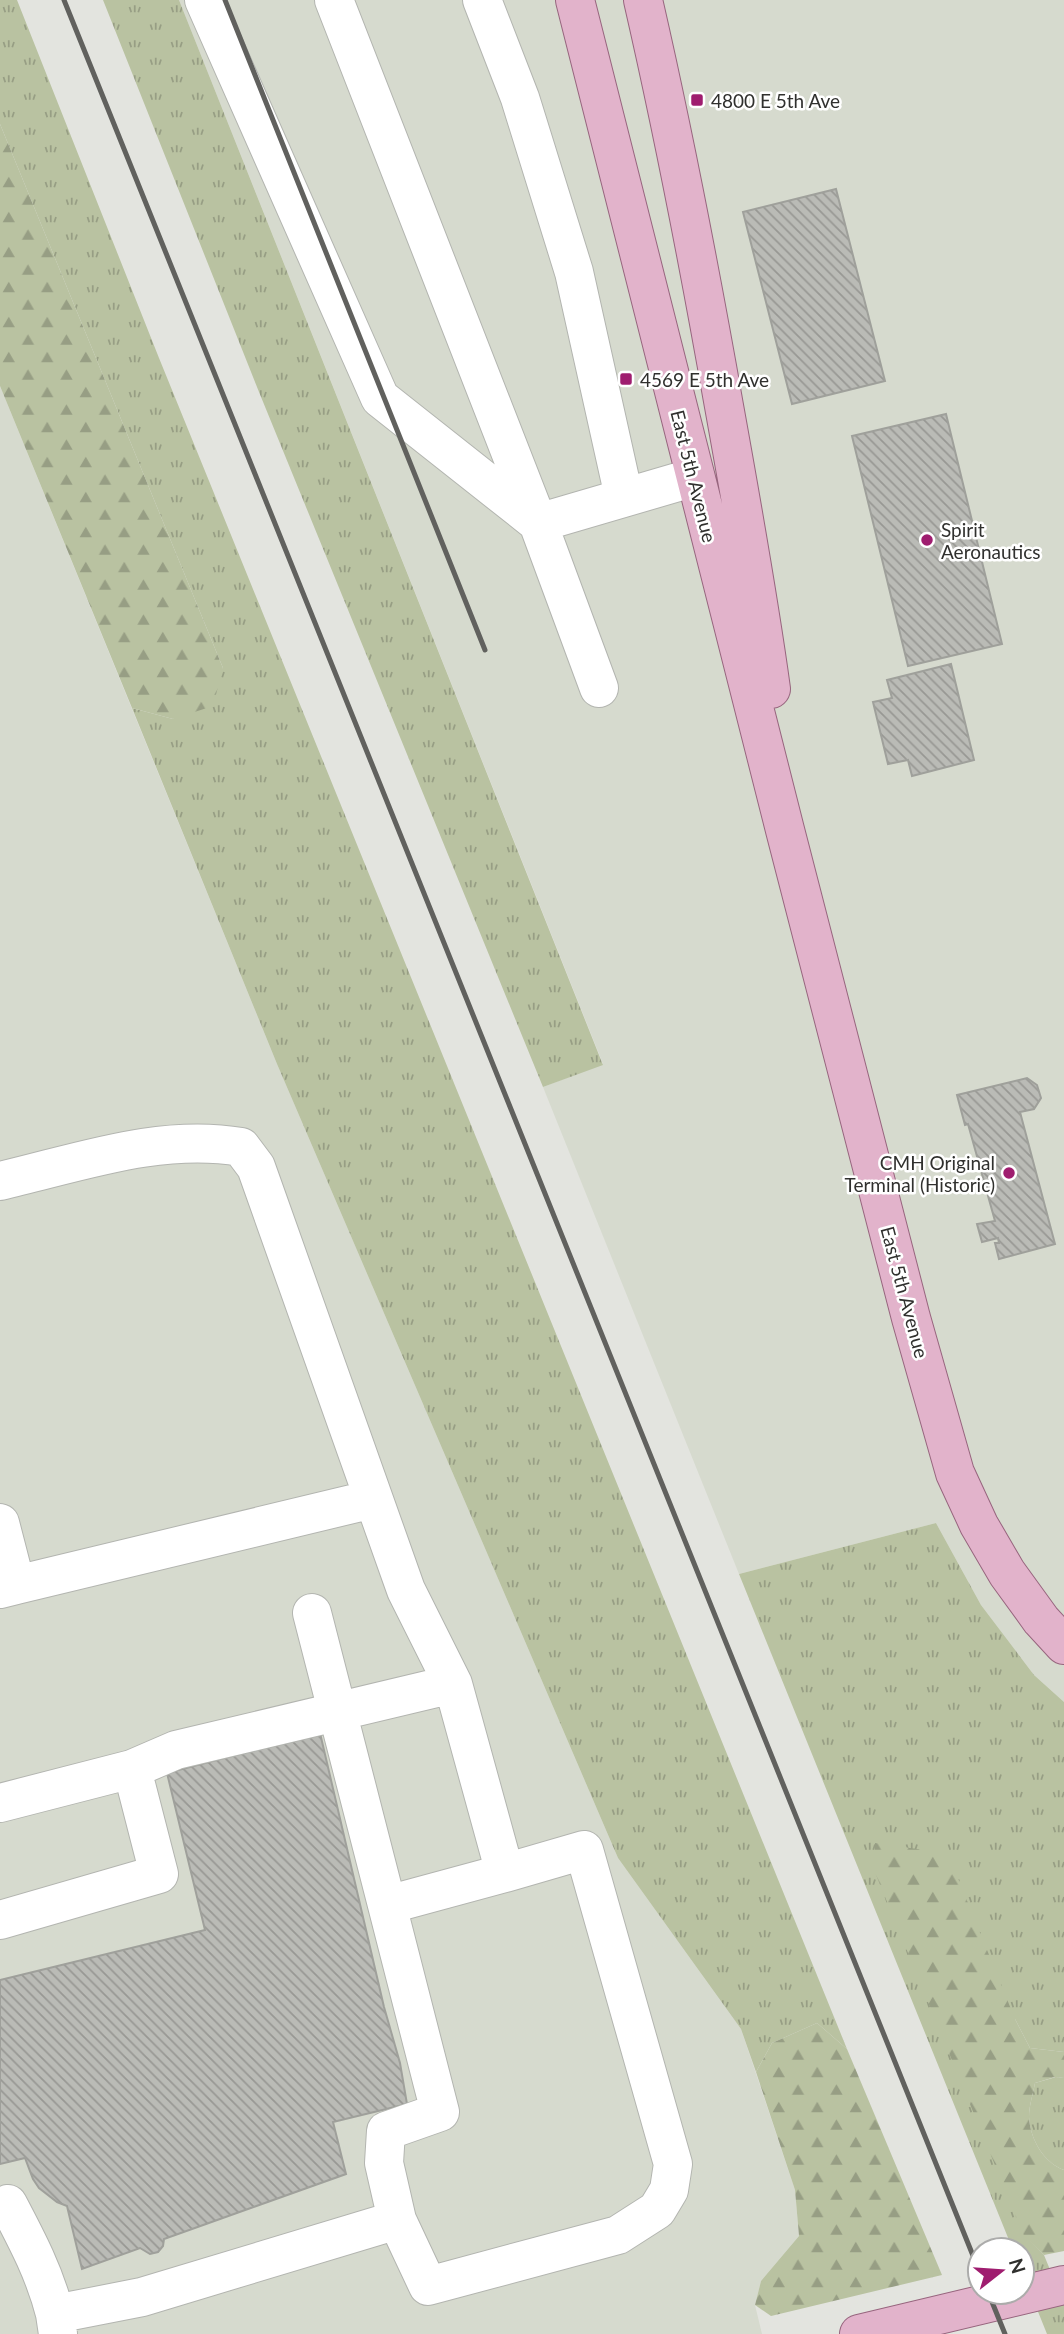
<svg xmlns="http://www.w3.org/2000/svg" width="1064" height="2334" font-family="Lato,sans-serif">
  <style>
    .built { fill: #d6dace }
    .grass { fill: url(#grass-tufts) }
    .forest { fill: url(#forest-firs) }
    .building { fill: url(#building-back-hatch); stroke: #9fa09b; stroke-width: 2 }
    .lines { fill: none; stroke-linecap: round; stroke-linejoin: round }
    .minor-casing { stroke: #b3b5b0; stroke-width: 40 }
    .major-casing { stroke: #97657e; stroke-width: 40 }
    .minor { stroke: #fff; stroke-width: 38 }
    .major { stroke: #e2b3cb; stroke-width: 38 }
    .rail { stroke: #61615e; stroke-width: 5 }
    .poi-dot { fill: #9f1d6f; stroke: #fff; stroke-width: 2.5 }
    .labels { text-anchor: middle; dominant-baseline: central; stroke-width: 5; stroke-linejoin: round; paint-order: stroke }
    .poi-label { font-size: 19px; fill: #30302e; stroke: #fff; text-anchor: start }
    .street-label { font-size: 19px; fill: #30302e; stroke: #fff }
  </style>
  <defs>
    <pattern id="grass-tufts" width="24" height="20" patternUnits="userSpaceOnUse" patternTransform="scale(1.75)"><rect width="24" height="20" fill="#b9c2a1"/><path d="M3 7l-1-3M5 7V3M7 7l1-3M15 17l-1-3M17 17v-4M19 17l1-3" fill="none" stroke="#979e84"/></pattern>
    <pattern id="forest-firs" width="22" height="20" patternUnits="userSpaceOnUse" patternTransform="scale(1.75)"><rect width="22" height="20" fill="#b9c2a1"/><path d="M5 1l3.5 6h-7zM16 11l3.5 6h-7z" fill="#979e84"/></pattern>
    <pattern id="building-back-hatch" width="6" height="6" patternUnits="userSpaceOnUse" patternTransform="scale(1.75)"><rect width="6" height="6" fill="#babbb6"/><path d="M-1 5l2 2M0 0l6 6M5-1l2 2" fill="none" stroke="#989894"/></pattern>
  </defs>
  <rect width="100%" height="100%" fill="#e3e4df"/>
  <!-- built -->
  <path class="built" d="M179 0H1064V1702L1034 1675 981 1605 936 1523 739 1574 543 1087 603 1064Z
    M0 386 277 1064 618 1858 741 2029 795 2190 799 2236 761 2281 755 2305 762 2334H0Z"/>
  <!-- grass -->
  <path class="grass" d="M0 0H17L159 358 847 2049 817 2023 772 2043 756 2072 741 2029 618 1858 277 1064 132 708 173 719 223 668 0 124Z
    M103 0H179L603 1065 543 1087 259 392Z
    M936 1523 981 1605 1034 1675 1064 1702V2052L1030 2048 1015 2019 1024 2235 1044 2255 1064 2304V2334H1047L1022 2272V2250H1013L739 1574Z
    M1056 2077 1064 2078V2170C1044 2163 1030 2139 1029 2117 1029 2106 1033 2094 1035 2083Z"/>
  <!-- forest -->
  <path class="forest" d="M0 124 223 668 213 706 173 719 132 708 0 386Z
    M875 1843 924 1850 953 1866 1015 2019 1030 2048 1064 2052V2078L1055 2077 1035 2083C1033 2094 1029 2106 1029 2117 1030 2139 1044 2163 1064 2170V2251L1044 2255 1024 2236 874 1870Z
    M817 2023 847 2049 942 2275 771 2316 755 2305 761 2281 799 2236 795 2190 756 2072 772 2043Z"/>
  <!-- building -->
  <path class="building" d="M836 189 885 381 792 404 743 212Z
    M946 414 1002 644 908 666 852 436Z
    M951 664 974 760 912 776 908 760 888 764 873 702 892 698 887 680Z
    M1027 1078 1037 1085 1041 1098 1034 1109 1020 1112 1055 1244 999 1259 995 1243H999L998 1238 982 1242 977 1224 995 1221 968 1124 965 1125 957 1095Z
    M320 1733 384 2007 400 2063 407 2104 333 2122 346 2174 164 2239 163 2246 158 2252 150 2254 140 2248 82 2269 67 2206 57 2202 39 2188 33 2179 25 2158 0 2164V1980L205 1930 167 1773Z"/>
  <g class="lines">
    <defs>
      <path id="minor" d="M204 0 380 398 538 523 599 688
        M334 0 538 523 695 477
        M482 0 520 98 574 272 624 497
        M0 1181C78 1163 160 1133 241 1147L256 1167 406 1590 453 1684 505 1873 584 1850 673 2164 669 2190 657 2210 618 2235 428 2286 397 2220 384 2163 386 2131 440 2112 387 1905 505 1873
        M0 1523 16 1585 0 1589
        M16 1585 373 1499
        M312 1613 387 1905
        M132 1769 176 1750 453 1684
        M0 1803 132 1769 159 1874 0 1920
        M8 2204C27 2240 45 2274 55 2314
        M58 2334 55 2314 142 2297 397 2220"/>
      <path id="major" d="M575 0 785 830 911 1318 955 1473 979 1525 1007 1573 1041 1620 1064 1645
        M643 0C674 135 700 270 724 406 741 500 758 594 771 689
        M859 2334 1064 2285"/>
    </defs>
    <!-- minor casing -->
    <use href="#minor" class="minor-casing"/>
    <!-- major casing -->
    <use href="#major" class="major-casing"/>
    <!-- minor -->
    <use href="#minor" class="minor"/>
    <!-- major -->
    <use href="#major" class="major"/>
    <!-- rail -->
    <path class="rail" d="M64 0 980 2273
      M225 0 485 650
      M988 2292 1005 2334"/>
  </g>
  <!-- markers -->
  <g class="poi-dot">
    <rect x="690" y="93" width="14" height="14" rx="3.5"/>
    <rect x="619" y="372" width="14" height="14" rx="3.5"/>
    <circle cx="927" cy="540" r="7"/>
    <circle cx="1009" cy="1173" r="7"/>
  </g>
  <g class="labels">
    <!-- poi labels -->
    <g class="poi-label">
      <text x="711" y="100">4800 E 5th Ave</text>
      <text x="640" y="379">4569 E 5th Ave</text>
      <text x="941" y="529">Spirit<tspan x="941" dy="22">Aeronautics</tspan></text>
      <text x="995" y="1162" text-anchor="end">CMH Original<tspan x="995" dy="22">Terminal (Historic)</tspan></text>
    </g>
    <!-- street labels -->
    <g class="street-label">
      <text transform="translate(694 476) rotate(76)">East 5th Avenue</text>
      <text transform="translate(905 1292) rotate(75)">East 5th Avenue</text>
    </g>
  </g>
  <!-- north arrow -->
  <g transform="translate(1001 2271) rotate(73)"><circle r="33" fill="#ffffff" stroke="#acacab" stroke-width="2"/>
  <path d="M0-5L12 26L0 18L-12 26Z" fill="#9f1d6f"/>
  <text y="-10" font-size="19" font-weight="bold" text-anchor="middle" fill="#30302e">N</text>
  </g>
</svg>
